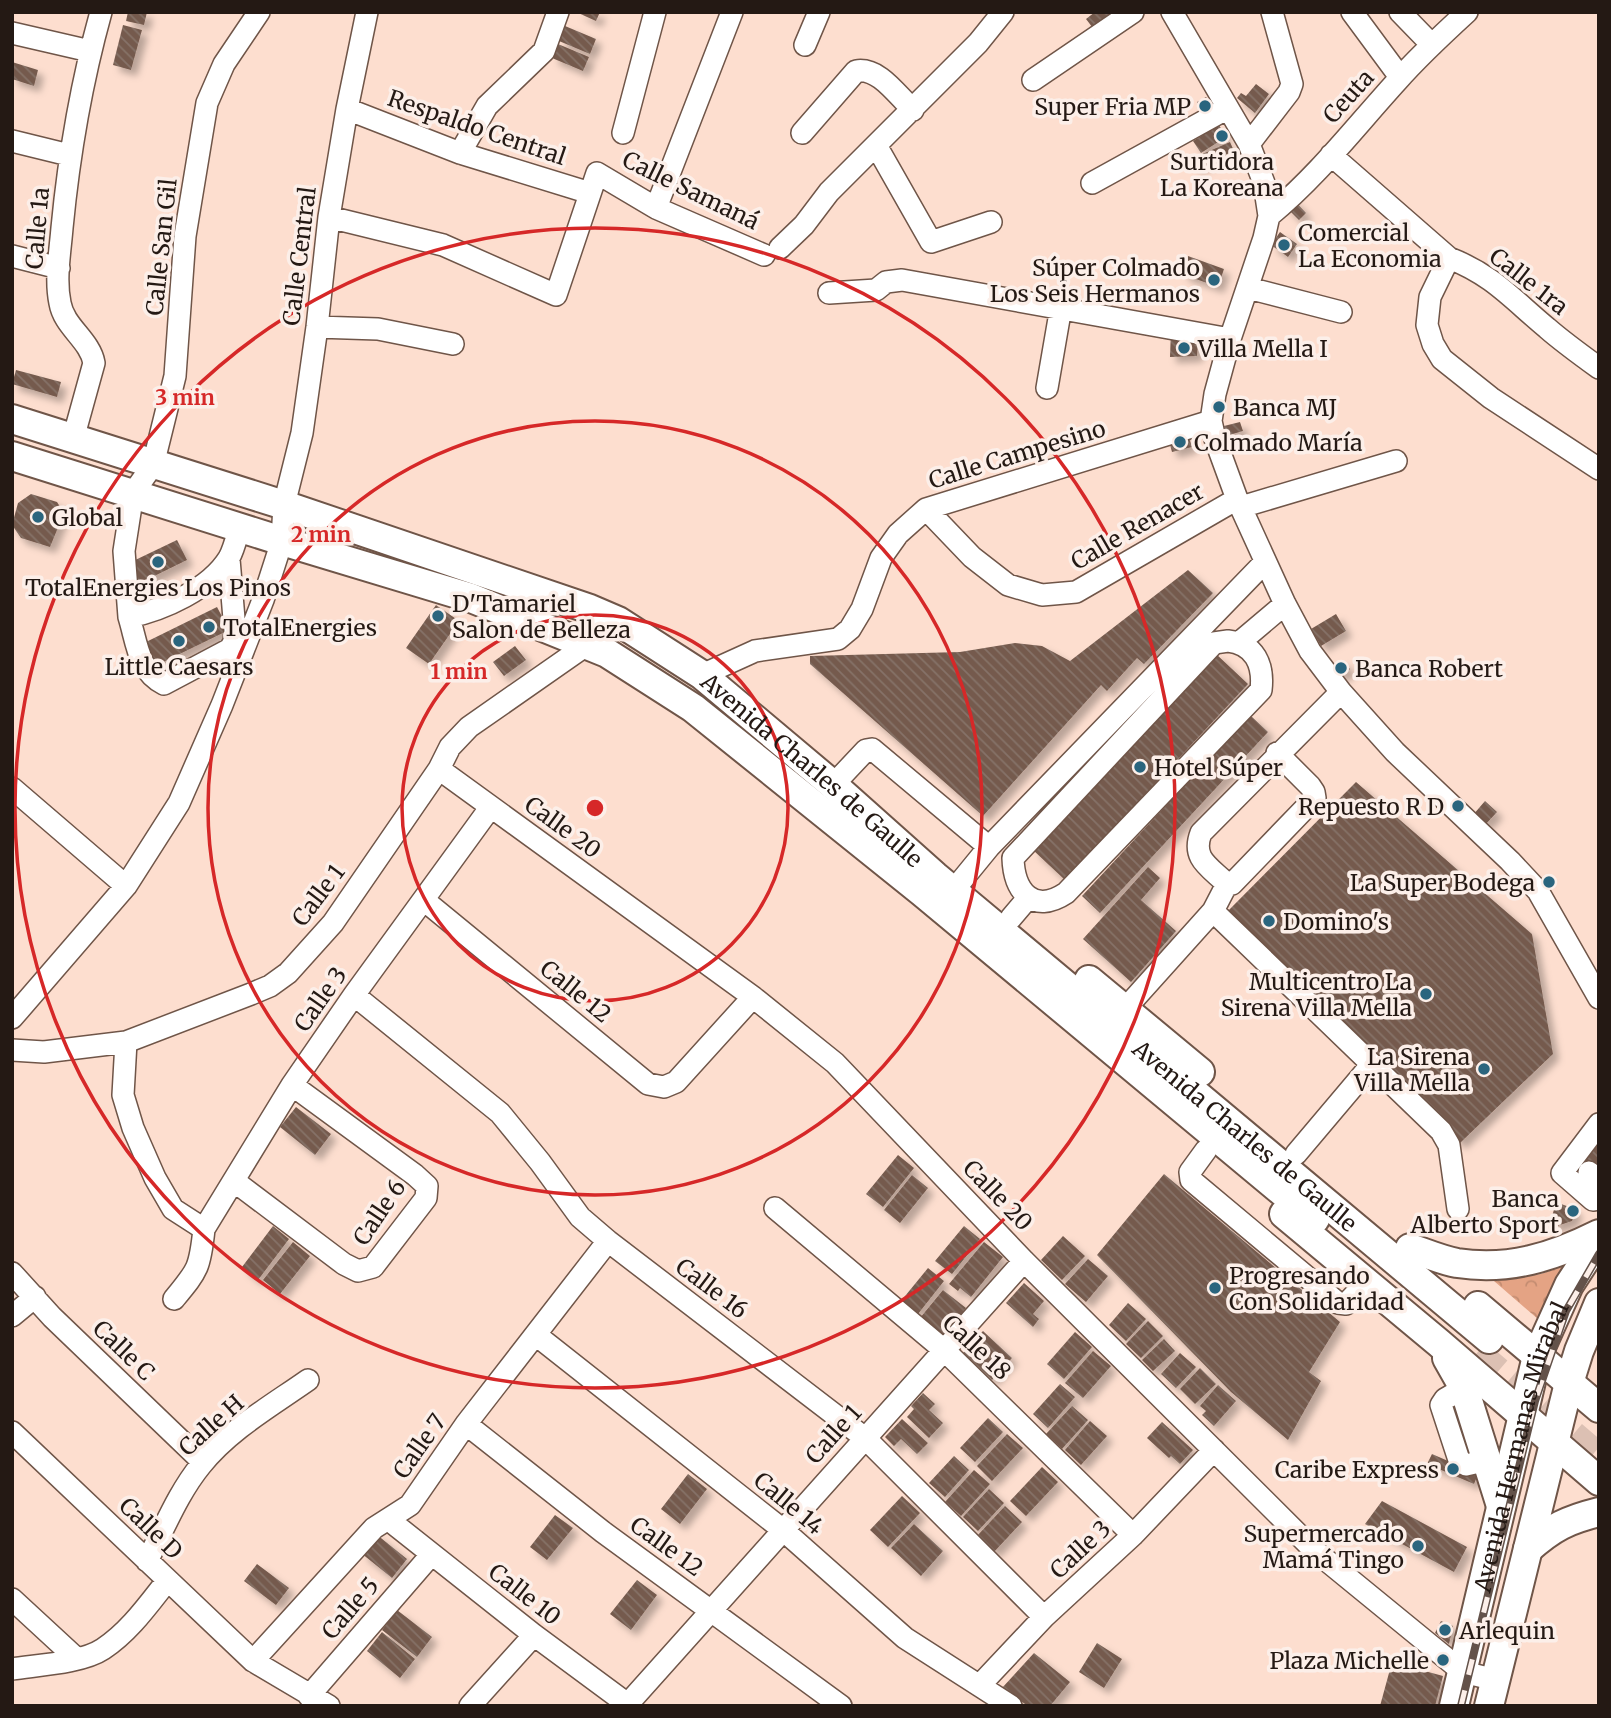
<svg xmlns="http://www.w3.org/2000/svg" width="1611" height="1718" font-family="Merriweather,serif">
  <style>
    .park { fill: url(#park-crowns) }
    .building { fill: url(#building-back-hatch); filter: url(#shadow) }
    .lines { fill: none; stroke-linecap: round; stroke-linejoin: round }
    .major-tunnel { stroke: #dcc0b3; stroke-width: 28; stroke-dasharray: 28 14; stroke-linecap: butt }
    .minor-casing { stroke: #6f5548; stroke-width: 24 }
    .major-casing { stroke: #6f5548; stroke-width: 32 }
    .minor { stroke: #fff; stroke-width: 21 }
    .major { stroke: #fff; stroke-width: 28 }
    .rail-casing { stroke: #63524a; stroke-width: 8 }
    .rail { stroke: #fcefe9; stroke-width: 5; stroke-dasharray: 16; stroke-linecap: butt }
    .ring { fill: none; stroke: #d62828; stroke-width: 3.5 }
    .poi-dot { fill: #2a657e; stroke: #fcefe9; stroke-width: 2.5 }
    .labels { text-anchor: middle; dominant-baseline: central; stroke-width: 7; stroke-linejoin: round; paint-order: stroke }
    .street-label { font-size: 23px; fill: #241914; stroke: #fcefe9 }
    .poi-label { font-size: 23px; fill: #241914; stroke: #fcefe9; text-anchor: start }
    .centre { fill: #d62828; stroke: #fcefe9; stroke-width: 3.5 }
    .ring-label { font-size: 21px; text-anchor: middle; font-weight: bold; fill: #d62828; stroke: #fcefe9; stroke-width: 7; stroke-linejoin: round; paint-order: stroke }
  </style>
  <defs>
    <pattern id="park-crowns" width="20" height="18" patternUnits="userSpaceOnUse" patternTransform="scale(1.75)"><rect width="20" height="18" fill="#e4a384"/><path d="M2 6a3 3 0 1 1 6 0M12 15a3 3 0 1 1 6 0" fill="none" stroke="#c38c71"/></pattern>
    <pattern id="building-back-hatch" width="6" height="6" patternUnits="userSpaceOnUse" patternTransform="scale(1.75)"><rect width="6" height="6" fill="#745a4d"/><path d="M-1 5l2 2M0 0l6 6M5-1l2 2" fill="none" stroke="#867268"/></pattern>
    <filter id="shadow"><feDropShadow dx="6" dy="6" stdDeviation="3.5" flood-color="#0004"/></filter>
  </defs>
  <rect width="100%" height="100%" fill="#fddecf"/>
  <!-- park -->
  <path class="park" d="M1566 1265 1541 1319H1538L1494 1281 1541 1274Z"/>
  <!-- building -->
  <path class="building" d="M128 12H147L144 25 126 21Z
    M576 12H600L596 21Z
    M1095 12H1123L1096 32 1086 19Z
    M123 25 142 30 131 70 113 65Z
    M565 26 596 39 590 54 559 41Z
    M558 44 589 57 583 71 552 58Z
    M12 62 38 70 34 86 12 79Z
    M1256 84 1269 94 1255 113 1237 98 1241 93 1246 96Z
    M1206 97 1211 104 1210 109 1203 113 1197 102Z
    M1219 125 1226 137 1201 153 1193 141Z
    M1230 142 1234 151 1195 168 1191 159Z
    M1292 198 1306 213 1299 220 1285 206Z
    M1280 232 1297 244 1288 257 1271 245Z
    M1188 256 1224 269 1218 287 1182 274Z
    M1171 330 1198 341 1197 356 1170 357Z
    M16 370 61 382 57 397 12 384Z
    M1240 422 1243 431 1226 436 1224 426Z
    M1187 432 1192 447 1172 452 1168 437Z
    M31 494 57 502 64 513 50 547 21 538 12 525 18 503Z
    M177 540 187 560 140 583 129 563Z
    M1188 570 1213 593 1144 664 1137 658 1107 691 1101 685 983 816 810 664V656L960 652 1015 643 1042 646 1070 661Z
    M436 605 459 621 429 664 406 648Z
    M217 607 229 630 155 666 144 643Z
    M1336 614 1346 631 1321 646 1311 629Z
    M515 646 526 660 504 676 493 662Z
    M1215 653 1248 684 1065 880 1033 850Z
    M1342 660 1350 669 1341 677 1333 668Z
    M1250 715 1268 732 1100 913 1082 896Z
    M1356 782 1532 934 1553 1054 1460 1143 1226 913Z
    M1485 801 1497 812 1485 825 1473 815Z
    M1148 867 1160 878 1141 900 1176 931 1131 982 1083 939Z
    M296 1107 331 1134 315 1155 280 1127Z
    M1599 1129V1160L1586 1176 1571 1164Z
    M898 1155 914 1168 883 1207 866 1194Z
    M1164 1174 1340 1322 1309 1372 1321 1381 1288 1440 1231 1392 1097 1255Z
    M912 1175 928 1188 900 1223 884 1210Z
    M1556 1202 1577 1210 1572 1221 1554 1227 1550 1224Z
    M273 1226 289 1239 258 1280 242 1267Z
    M964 1226 980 1239 952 1274 935 1261Z
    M1063 1236 1085 1256 1062 1280 1041 1260Z
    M293 1242 310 1256 280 1294 263 1280Z
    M984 1242 1003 1257 971 1297 960 1288 958 1291 949 1284Z
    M1088 1259 1108 1276 1086 1302 1065 1284Z
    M928 1268 944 1281 918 1314 901 1301Z
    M1024 1283 1044 1301 1033 1314 1039 1319 1033 1327 1006 1303Z
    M943 1290 966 1308 943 1336 920 1318Z
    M1128 1303 1146 1319 1126 1341 1109 1325Z
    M1148 1321 1163 1336 1141 1358 1126 1344Z
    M983 1331 1012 1358 992 1380 963 1353Z
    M1075 1332 1092 1347 1064 1379 1047 1364Z
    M1164 1339 1175 1351 1153 1371 1142 1360Z
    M1093 1351 1111 1366 1083 1398 1065 1383Z
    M1180 1353 1196 1367 1176 1388 1161 1374Z
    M1200 1368 1216 1384 1195 1404 1180 1389Z
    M1060 1384 1075 1397 1048 1428 1033 1414Z
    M1218 1385 1236 1401 1214 1426 1202 1415 1206 1411 1200 1406Z
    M923 1393 935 1404 929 1410 943 1423 929 1438 907 1417 914 1409 911 1406Z
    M1072 1406 1088 1420 1062 1449 1046 1434Z
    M988 1418 1003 1432 975 1462 960 1448Z
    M902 1419 928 1443 917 1454 901 1439 894 1446 885 1437Z
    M1090 1421 1107 1436 1081 1465 1065 1450Z
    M1162 1422 1193 1450 1180 1464 1171 1456 1169 1458 1147 1438Z
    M1007 1434 1023 1448 992 1481 977 1466Z
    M1432 1454 1478 1474 1474 1484 1427 1464Z
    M954 1456 969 1470 945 1497 929 1483Z
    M1042 1467 1058 1482 1026 1516 1010 1501Z
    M974 1470 990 1484 961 1516 945 1502Z
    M688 1474 707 1489 680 1524 661 1509Z
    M989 1489 1004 1503 978 1531 963 1517Z
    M902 1496 920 1513 888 1547 870 1530Z
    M1382 1501 1467 1547 1454 1572 1365 1524Z
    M1005 1506 1022 1522 994 1552 977 1536Z
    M555 1515 573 1528 547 1560 530 1547Z
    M914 1524 943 1551 921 1576 891 1548Z
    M376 1534 407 1559 392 1578 361 1553Z
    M257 1564 289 1588 276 1605 244 1581Z
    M637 1580 657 1595 631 1630 610 1614Z
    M397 1610 432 1637 417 1657 382 1630Z
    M1441 1621 1453 1626 1449 1644 1435 1633Z
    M382 1632 415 1659 400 1678 367 1651Z
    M1097 1643 1122 1659 1104 1688 1079 1672Z
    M1034 1653 1070 1682 1050 1706H1028L1002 1688Z
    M1392 1662 1443 1676 1435 1706H1380Z"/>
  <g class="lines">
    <!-- major-tunnel -->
    <path class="major-tunnel" d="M1477 1353 1599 1457"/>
    <defs>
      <path id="minor" d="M1172 12 1249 144 1264 183 1269 216 1264 238 1230 339 1215 394 1211 421 1215 439 1237 499 1285 604 1310 651 1341 692 1395 752 1510 861 1538 891 1599 998
        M1352 12 1400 77
        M1400 12 1432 45
        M12 33 90 51
        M805 45 819 12
        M1033 80 1133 12
        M347 109 460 153 590 193
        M623 133 655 12
        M802 133 856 71C879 67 897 95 913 110
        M12 141 69 155
        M1249 144 1289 92 1292 84 1272 12
        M877 147 931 242 991 222
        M460 153 487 106 544 51 558 12
        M1331 155 1449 258C1493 275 1512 299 1547 328 1563 342 1581 355 1599 368
        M1092 183 1228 108
        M656 208 732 12
        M1269 216C1317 177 1356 126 1398 80 1419 56 1443 34 1467 12
        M329 217 443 245 556 295 597 173 656 208 764 255
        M780 248 804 225 829 192 978 43 1003 12
        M12 256 59 268
        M1449 258 1430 297 1427 325 1433 344 1442 359 1491 398 1599 469
        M1248 288 1341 312
        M829 293 876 290 886 282 902 280 1230 339
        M317 327 378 329 453 344
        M1047 388 1061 307
        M73 439 94 363C90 340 64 327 60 303 55 279 60 253 62 228 69 155 81 84 101 12
        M1241 507 1396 461
        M926 509 972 557 1008 585 1042 595 1076 592 1237 499
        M240 526C237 536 234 549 229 558 210 589 163 610 129 617L124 551 133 493 153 465 175 376 185 236 207 103 224 64 259 12
        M129 617C137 643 138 671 164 684L230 649 234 642 235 631 229 559
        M1228 641C1255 644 1264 665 1261 690L1066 893C1033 915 1014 891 1013 858L1214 643Z
        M1240 642 1285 604
        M702 675 755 651 838 639 850 629 862 609 881 558 898 534 926 509 1211 421
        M439 769 753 997 835 1063 1024 1261 1315 1551 1463 1672 1496 1680
        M833 785 866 750 872 749 989 847
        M12 788 126 886
        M962 880 989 847 1265 562
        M1227 884C1210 867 1191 859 1201 833L1341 692
        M425 901 648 1084 664 1087 676 1082 753 997
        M1213 911 1441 1131 1449 1145 1458 1209
        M1011 918 1028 898
        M354 995 500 1113 540 1162 580 1217 608 1241 865 1438 1044 1617
        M1125 1009 1213 911 1227 884H1232L1315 798 1314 792 1310 786 1277 753
        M12 1018 126 886 179 803 222 705 263 600 282 541 284 505 302 433 317 327 329 217 347 109 367 12
        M126 1042 123 1095 133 1128 155 1178 173 1209 204 1229
        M12 1050 44 1052 126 1042 251 994 270 986 288 973 333 923 439 769 450 747 469 727 588 644 590 609
        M1206 1150 1190 1172 1191 1180 1338 1303 1346 1304 1366 1283
        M1296 1154 1372 1064
        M1589 1172 1599 1181
        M234 1181 344 1264 358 1271 373 1267 426 1198 427 1186 415 1175 292 1085
        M1593 1200 1562 1173 1599 1124
        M775 1208 944 1350 1133 1535
        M12 1273 52 1317 203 1462
        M174 1299C198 1270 200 1268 204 1229L292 1085 354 995 490 808
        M12 1316 35 1297
        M536 1335 783 1530 905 1638 1011 1706
        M1464 1388 1445 1399 1441 1405 1459 1460 1466 1465 1488 1460
        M466 1424 603 1532 841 1706
        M12 1432 253 1661 329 1706
        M389 1520 534 1635 630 1706
        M147 1561C164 1529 178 1493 201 1465 229 1430 271 1406 308 1380
        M12 1599 77 1659
        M253 1661 374 1528 410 1505 466 1424 608 1241
        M12 1669C38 1665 82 1663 103 1649 129 1632 148 1605 167 1581
        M980 1685 1044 1617 1133 1535 1214 1450
        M309 1696 431 1555
        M470 1706 534 1635
        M626 1706 1024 1261"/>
      <g id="major">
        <path id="s1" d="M12 419 284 505 590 609 618 621 702 675 833 785 935 876 1489 1339"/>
        <path d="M12 456 282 541 471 598 607 653 693 708 922 892 1315 1219"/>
        <path d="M1089 980 1200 1072"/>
        <path d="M1284 1214 1439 1343 1599 1481"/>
        <path d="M1410 1248C1425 1253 1441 1260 1457 1263 1509 1271 1553 1257 1599 1234"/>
        <path d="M1478 1306 1599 1408"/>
        <path d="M1447 1358 1464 1388 1501 1506"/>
        <path d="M1528 1549C1553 1527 1567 1520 1599 1512"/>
        <path id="s2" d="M1454 1706 1537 1356 1569 1285 1599 1239"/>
        <path d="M1489 1706 1569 1383 1579 1351 1599 1303"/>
      </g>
    </defs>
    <!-- minor casing -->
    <use href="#minor" class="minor-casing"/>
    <!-- major casing -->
    <use href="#major" class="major-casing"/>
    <!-- minor -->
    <use href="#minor" class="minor"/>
    <!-- major -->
    <use href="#major" class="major"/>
    <defs>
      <path id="rail" d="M1461 1706 1535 1401 1566 1311 1599 1254"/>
    </defs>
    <!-- rail casing -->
    <use href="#rail" class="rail-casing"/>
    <!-- rail -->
    <use href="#rail" class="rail"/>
  </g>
  <!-- distance rings -->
  <g class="ring">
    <circle cx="595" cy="808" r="193"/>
    <circle cx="595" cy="808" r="387"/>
    <circle cx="595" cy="808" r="580"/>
  </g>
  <!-- markers -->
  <g class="poi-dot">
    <circle cx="1205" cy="106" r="7"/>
    <circle cx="1222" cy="136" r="7"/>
    <circle cx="1284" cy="245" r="7"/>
    <circle cx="1214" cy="280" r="7"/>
    <circle cx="1184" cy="348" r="7"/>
    <circle cx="1219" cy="407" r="7"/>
    <circle cx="1180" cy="442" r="7"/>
    <circle cx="38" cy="517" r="7"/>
    <circle cx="158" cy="562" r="7"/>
    <circle cx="438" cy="616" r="7"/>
    <circle cx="209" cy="627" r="7"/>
    <circle cx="179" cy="641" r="7"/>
    <circle cx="1341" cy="668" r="7"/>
    <circle cx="1140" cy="767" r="7"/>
    <circle cx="1458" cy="806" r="7"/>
    <circle cx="1549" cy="882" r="7"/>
    <circle cx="1269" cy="921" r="7"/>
    <circle cx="1426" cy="994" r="7"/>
    <circle cx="1484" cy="1069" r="7"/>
    <circle cx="1573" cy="1211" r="7"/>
    <circle cx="1215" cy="1288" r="7"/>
    <circle cx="1453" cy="1469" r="7"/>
    <circle cx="1418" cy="1546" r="7"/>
    <circle cx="1445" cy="1630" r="7"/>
    <circle cx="1443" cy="1660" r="7"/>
  </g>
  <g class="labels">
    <!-- street labels -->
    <g class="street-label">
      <text transform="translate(1348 96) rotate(-48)">Ceuta</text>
      <text transform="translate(477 127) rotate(19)">Respaldo Central</text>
      <text transform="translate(691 190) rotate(26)">Calle Samaná</text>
      <text transform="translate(37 228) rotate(-85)">Calle 1a</text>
      <text transform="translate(161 247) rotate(-84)">Calle San Gil</text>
      <text transform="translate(299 256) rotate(-83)">Calle Central</text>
      <text transform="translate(1529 281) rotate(38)">Calle 1ra</text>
      <text transform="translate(1017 454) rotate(-17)">Calle Campesino</text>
      <text transform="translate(1137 526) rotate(-30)">Calle Renacer</text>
      <text stroke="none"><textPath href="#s1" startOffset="884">Avenida Charles de Gaulle</textPath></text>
      <text transform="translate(563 827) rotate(36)">Calle 20</text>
      <text transform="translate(318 895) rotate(-53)">Calle 1</text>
      <text transform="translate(576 991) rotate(39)">Calle 12</text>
      <text transform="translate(320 999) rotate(-55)">Calle 3</text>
      <text stroke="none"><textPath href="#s1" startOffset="1451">Avenida Charles de Gaulle</textPath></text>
      <text transform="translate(998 1195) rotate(46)">Calle 20</text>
      <text transform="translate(379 1212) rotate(-56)">Calle 6</text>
      <text transform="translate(712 1288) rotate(37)">Calle 16</text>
      <text transform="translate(977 1347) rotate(43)">Calle 18</text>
      <text transform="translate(124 1350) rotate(44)">Calle C</text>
      <text transform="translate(211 1425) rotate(-42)">Calle H</text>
      <text transform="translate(833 1434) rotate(-48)">Calle 1</text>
      <text transform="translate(419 1446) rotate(-55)">Calle 7</text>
      <text stroke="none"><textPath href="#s2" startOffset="268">Avenida Hermanas Mirabal</textPath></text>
      <text transform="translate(789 1503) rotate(40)">Calle 14</text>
      <text transform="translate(151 1528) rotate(44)">Calle D</text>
      <text transform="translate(667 1546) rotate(36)">Calle 12</text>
      <text transform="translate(1080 1549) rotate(-43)">Calle 3</text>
      <text transform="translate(525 1594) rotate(38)">Calle 10</text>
      <text transform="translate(350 1608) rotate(-49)">Calle 5</text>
    </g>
    <!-- poi labels -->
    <g class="poi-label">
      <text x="1191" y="106" text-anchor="end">Super Fria MP</text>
      <text x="1222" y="161" text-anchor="middle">Surtidora<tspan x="1222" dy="26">La Koreana</tspan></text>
      <text x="1298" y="232">Comercial<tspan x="1298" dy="26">La Economia</tspan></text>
      <text x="1200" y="267" text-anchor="end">Súper Colmado<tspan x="1200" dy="26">Los Seis Hermanos</tspan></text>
      <text x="1198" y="348">Villa Mella I</text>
      <text x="1233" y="407">Banca MJ</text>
      <text x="1194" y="442">Colmado María</text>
      <text x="52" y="517">Global</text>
      <text x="158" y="587" text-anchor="middle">TotalEnergies Los Pinos</text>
      <text x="452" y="603">D'Tamariel<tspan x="452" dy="26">Salon de Belleza</tspan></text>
      <text x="223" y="627">TotalEnergies</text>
      <text x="179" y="666" text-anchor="middle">Little Caesars</text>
      <text x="1355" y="668">Banca Robert</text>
      <text x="1154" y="767">Hotel Súper</text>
      <text x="1444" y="806" text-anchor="end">Repuesto R D</text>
      <text x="1535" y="882" text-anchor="end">La Super Bodega</text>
      <text x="1283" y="921">Domino's</text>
      <text x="1412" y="981" text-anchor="end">Multicentro La<tspan x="1412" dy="26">Sirena Villa Mella</tspan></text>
      <text x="1470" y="1056" text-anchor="end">La Sirena<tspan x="1470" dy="26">Villa Mella</tspan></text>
      <text x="1559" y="1198" text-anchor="end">Banca<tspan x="1559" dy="26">Alberto Sport</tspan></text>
      <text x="1229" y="1275">Progresando<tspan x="1229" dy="26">Con Solidaridad</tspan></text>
      <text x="1439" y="1469" text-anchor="end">Caribe Express</text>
      <text x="1404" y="1533" text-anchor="end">Supermercado<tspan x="1404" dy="26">Mamá Tingo</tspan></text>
      <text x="1459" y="1630">Arlequin</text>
      <text x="1429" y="1660" text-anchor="end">Plaza Michelle</text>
    </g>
  </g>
  <circle cx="595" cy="808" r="10" class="centre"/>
  <g class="ring-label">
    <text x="185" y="405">3 min</text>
    <text x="321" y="542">2 min</text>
    <text x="459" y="679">1 min</text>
  </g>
  <!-- border -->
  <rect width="1611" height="1718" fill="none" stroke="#241914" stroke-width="28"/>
</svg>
